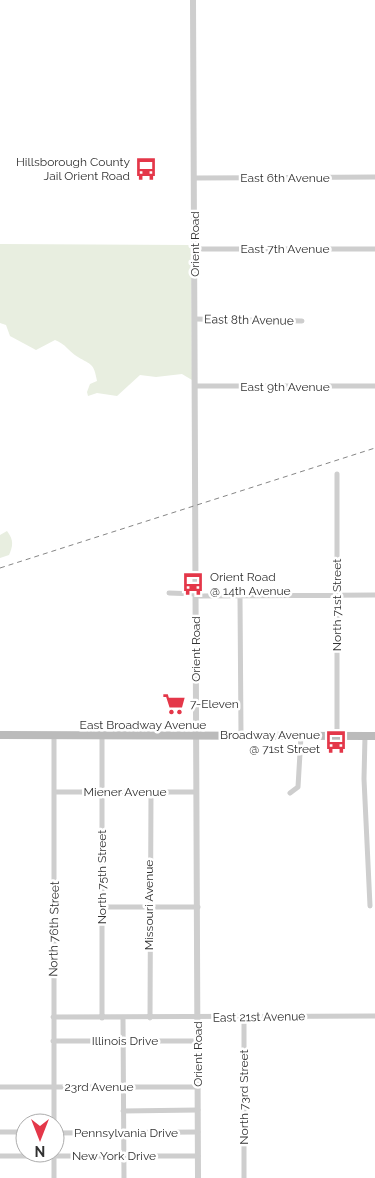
<svg xmlns="http://www.w3.org/2000/svg" width="375" height="1178" font-family="Raleway,sans-serif">
  <style>
    .green { fill: #e8eee0 }
    .lines { fill: none; stroke-linecap: round; stroke-linejoin: round }
    .minor { stroke: #cecece; stroke-width: 5 }
    .tertiary { stroke: #cecece; stroke-width: 6 }
    .secondary { stroke: #bbb; stroke-width: 8 }
    .rail { stroke: #868686; stroke-width: 1; stroke-dasharray: 5 4; stroke-linecap: butt }
    .labels { text-anchor: middle; dominant-baseline: central; stroke-width: 5; stroke-linejoin: round; paint-order: stroke }
    .poi-label { font-size: 12px; fill: #313131; stroke: #fff; text-anchor: end }
    .street-label { font-size: 12px; fill: #313131; stroke: #fff }
  </style>
  <rect width="100%" height="100%" fill="#fff"/>
  <!-- green -->
  <path class="green" d="M0 244 191 245 192 380 182 374 156 377 140 375 117 396 97 393 88 396 87 392 90 384 97 381C94 363 91 365 78 357 69 352 66 344 55 340L36 350 10 336 6 325 0 323Z
    M7 531C14 540 13 546 9 555L0 558V535Z"/>
  <g class="lines">
    <!-- minor -->
    <path class="minor" d="M195 178 375 177
      M195 249H375
      M195 319 302 321
      M195 386H375
      M337 474V736
      M169 593 196 594
      M196 596 375 595
      M240 597 241 736
      M102 736V1018
      M365 736 364 779 370 906
      M55 792H196
      M290 793 298 787 301 736
      M102 907H198
      M244 1016V1178
      M53 1017 375 1016
      M123 1018 124 1178
      M150 1018 151 792
      M53 1041H198
      M0 1087H198
      M123 1111 198 1110
      M54 1123V735
      M0 1132H25
      M55 1133 198 1132
      M54 1153V1178
      M0 1156H198"/>
    <!-- tertiary -->
    <path class="tertiary" d="M193 0 198 1178"/>
    <!-- secondary -->
    <path class="secondary" d="M0 735 375 736"/>
    <!-- rail -->
    <path class="rail" d="M0 568 375 448"/>
  </g>
  <!-- icons -->
  <defs>
    <symbol id="bus-bare" viewBox="-9 -9 18 18"><path d="M-5-6H5V4H4V6H2V4H-2V6H-4V4H-5ZM-3.5-4V0h7V-4ZM-3.5 1.2v1.5H-2V1.2ZM2 1.2v1.5H3.5V1.2Z" fill="#e43749" stroke="#fff" stroke-width="2.5" paint-order="stroke"/></symbol>
    <symbol id="supermarket-bare" viewBox="-9 -9 18 18"><path d="M-6-5.5h2.5l.6 2H6L4.5 2H-2.5L-4.4-4H-6ZM-1.5 3.2a1.3 1.3 0 1 0 .1 0ZM3 3.2a1.3 1.3 0 1 0 .1 0Z" fill="#e43749" stroke="#fff" stroke-width="2.5" paint-order="stroke"/></symbol>
  </defs>
  <g fill-rule="evenodd">
    <use href="#bus-bare" x="130" y="153" width="32" height="32"/>
    <use href="#bus-bare" x="177" y="568" width="32" height="32"/>
    <use href="#supermarket-bare" x="158" y="688" width="32" height="32"/>
    <use href="#bus-bare" x="320" y="726" width="32" height="32"/>
  </g>
  <g class="labels">
    <!-- poi labels -->
    <g class="poi-label">
      <text x="130" y="162">Hillsborough County<tspan x="130" dy="14">Jail Orient Road</tspan></text>
      <text x="210" y="577" text-anchor="start">Orient Road<tspan x="210" dy="14">@ 14th Avenue</tspan></text>
      <text x="190" y="704" text-anchor="start">7-Eleven</text>
      <text x="320" y="735">Broadway Avenue<tspan x="320" dy="14">@ 71st Street</tspan></text>
    </g>
    <!-- street labels -->
    <g class="street-label">
      <text x="285" y="178">East 6th Avenue</text>
      <text transform="translate(195 244) rotate(-90)">Orient Road</text>
      <text x="285" y="249">East 7th Avenue</text>
      <text transform="translate(249 320) rotate(1)">East 8th Avenue</text>
      <text x="285" y="387">East 9th Avenue</text>
      <text transform="translate(337 605) rotate(-90)">North 71st Street</text>
      <text transform="translate(196 649) rotate(-90)">Orient Road</text>
      <text x="143" y="725">East Broadway Avenue</text>
      <text x="125" y="792">Miener Avenue</text>
      <text transform="translate(102 877) rotate(-90)">North 75th Street</text>
      <text transform="translate(149 905) rotate(-90)">Missouri Avenue</text>
      <text transform="translate(54 929) rotate(-89)">North 76th Street</text>
      <text transform="translate(259 1017) rotate(-1)">East 21st Avenue</text>
      <text x="125" y="1041">Illinois Drive</text>
      <text transform="translate(198 1054) rotate(-90)">Orient Road</text>
      <text x="99" y="1087">23rd Avenue</text>
      <text transform="translate(244 1097) rotate(-90)">North 73rd Street</text>
      <text x="126" y="1133">Pennsylvania Drive</text>
      <text x="114" y="1156">New York Drive</text>
    </g>
  </g>
  <!-- north arrow -->
  <g transform="translate(40 1138) rotate(180)"><circle r="24" fill="#ffffff" stroke="#adadad"/>
  <path d="M0-4L9 19L0 12L-9 19Z" fill="#e43749"/>
  <text y="-8" font-size="14" font-weight="bold" text-anchor="middle" fill="#313131">N</text>
  </g>
</svg>
